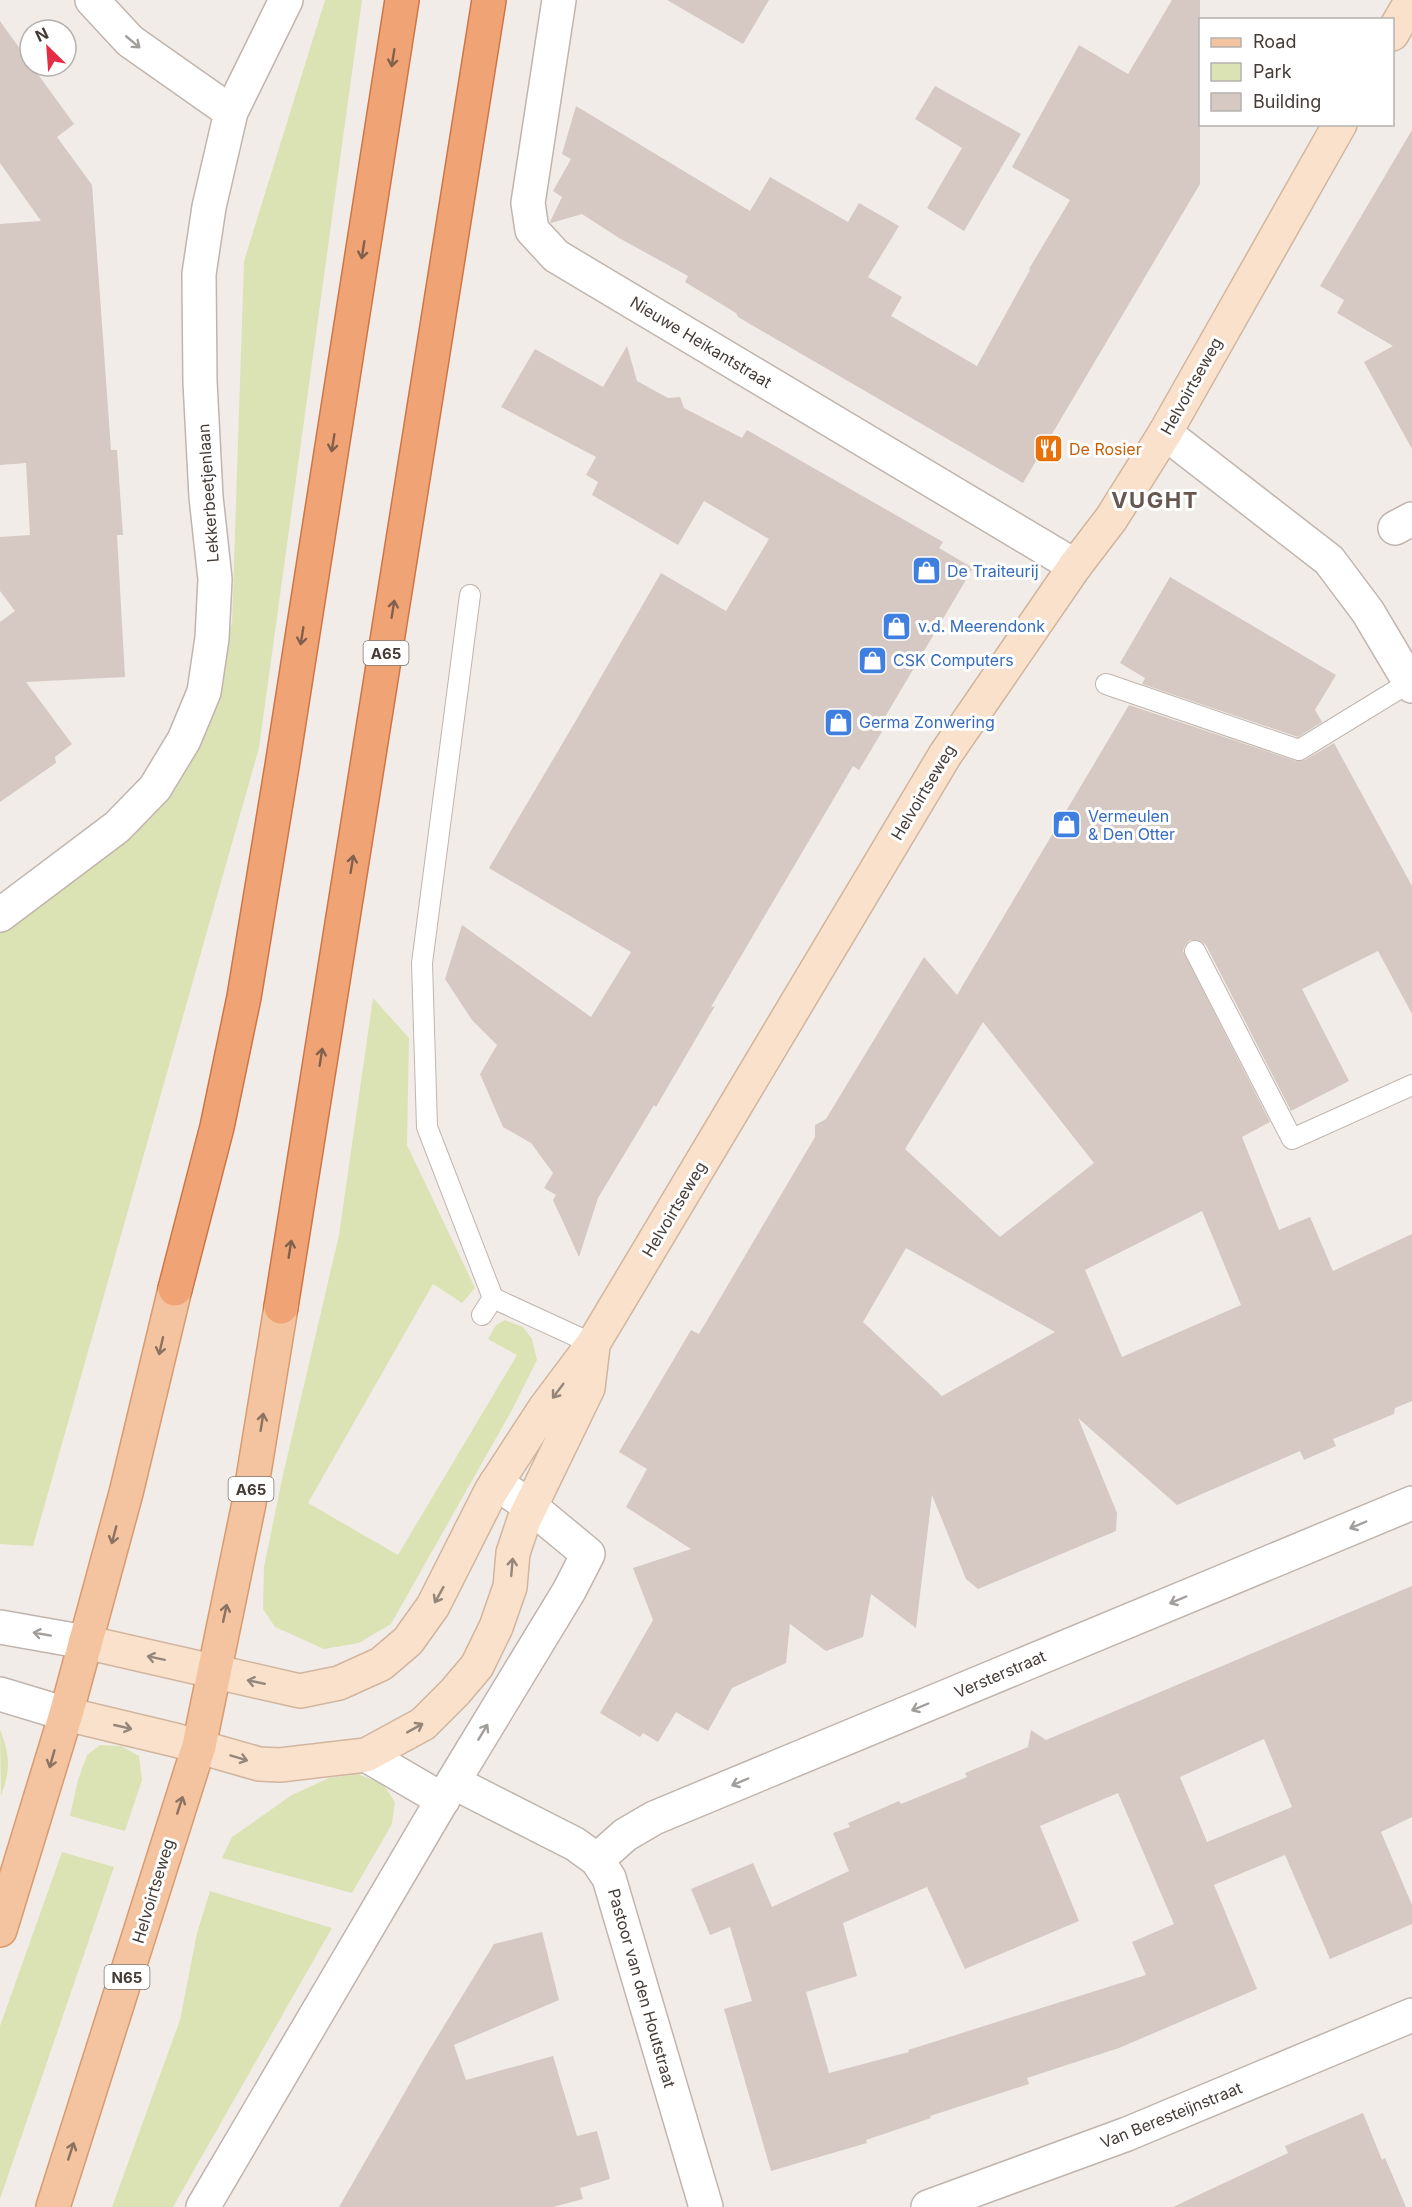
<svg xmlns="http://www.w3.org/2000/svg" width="1412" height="2207" font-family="Inter,sans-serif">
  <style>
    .green { fill: #dbe3b5 }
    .building { fill: #d6c8c2; fill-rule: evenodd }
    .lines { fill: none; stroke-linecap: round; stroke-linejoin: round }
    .service-casing { stroke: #c0b5ae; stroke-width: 22 }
    .minor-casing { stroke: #c0b5ae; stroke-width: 36 }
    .secondary-casing { stroke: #d1b59e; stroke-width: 36 }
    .primary-casing { stroke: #d89b70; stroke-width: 36 }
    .motorway-casing { stroke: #ce7546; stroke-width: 36 }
    .service { stroke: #fff; stroke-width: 20 }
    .minor { stroke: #fff; stroke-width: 33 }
    .secondary { stroke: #f9e1cb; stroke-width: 33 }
    .primary { stroke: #f4c39f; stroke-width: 33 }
    .motorway { stroke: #f0a476; stroke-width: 33 }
    .oneway { stroke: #a29e9b }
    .oneway2 { stroke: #81604d }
    .oneway3 { stroke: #8b7261 }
    .oneway4 { stroke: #96867a }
    .labels { text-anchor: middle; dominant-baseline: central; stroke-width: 6; stroke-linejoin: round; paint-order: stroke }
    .shield { fill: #fff; stroke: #7d7673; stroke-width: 1.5 }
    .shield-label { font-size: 15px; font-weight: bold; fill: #453c37 }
    .street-label { font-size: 16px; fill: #453c37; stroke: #fff }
    .food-label { font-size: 16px; fill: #c56008; stroke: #fff; text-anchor: start }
    .shop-label { font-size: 16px; fill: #366cbe; stroke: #fff; text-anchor: start }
    .district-label { font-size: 22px; font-weight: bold; letter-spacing: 1.5px; fill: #675750; stroke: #fff }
  </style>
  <rect width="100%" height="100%" fill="#f2ece8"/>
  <!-- green -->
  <path class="green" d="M325 0H362L259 748 33 1546 0 1544V928L122 836 194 757 232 623 244 261Z
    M373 998 409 1038 407 1145 475 1288 462 1303 433 1284 308 1503 398 1555 517 1355 488 1339 496 1325 505 1320 523 1327 532 1339 537 1360 512 1410 391 1624 359 1643 324 1649 275 1627 263 1609 264 1567 282 1479 339 1235Z
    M0 1729C10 1756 11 1769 1 1796Z
    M100 1745 121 1746 139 1756 142 1780 125 1831 70 1816 78 1780 87 1755Z
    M358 1774 383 1784 395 1802 392 1824 352 1893 222 1858 232 1837 292 1795 329 1778Z
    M62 1852 114 1867 0 2199V2026Z
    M210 1891 332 1928 173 2207H112L180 2020 197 1933Z"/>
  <!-- building -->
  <path class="building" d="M667 0H769L743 44Z
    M1172 0H1200V184L1023 483 738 317 736 313 685 282 688 276 619 238 582 214 551 223 550 222 562 197 553 191 571 159 562 154 576 106 750 211 770 177 848 222 859 203 899 226 868 277 902 297 891 316 977 366 1030 270 1029 269 1070 200 1012 167 1079 45 1128 74Z
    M0 21 30 63V66H32L74 124 57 137 92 185 111 450H117L123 535H117L125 677 26 682 72 744 55 757 56 763 0 802V622L15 611 0 591V537L30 535 26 463 0 465V224L41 221 0 163Z
    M935 86 1021 134 964 231 927 208 962 148 915 119Z
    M1412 130V449L1364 362 1393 346 1337 313 1344 300 1320 286Z
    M627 346 637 381 668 398 680 397 684 408 742 438 747 430 943 542 939 548 973 568 882 722 886 725 859 770 853 766 711 1007 715 1006 656 1107 654 1105 598 1198 579 1257 553 1200 556 1195 544 1188 553 1173 531 1143 503 1127 480 1074 497 1045 472 1020 445 979 462 925 591 1017 631 952 489 868 571 729 661 573 726 611 769 539 704 501 678 545 592 495 598 482 586 475 596 457 501 407 535 349 603 387Z
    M1170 577 1336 675 1315 710 1322 722 1298 737 1142 684 1145 678 1120 663Z
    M1129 705 1296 761 1305 760 1334 743 1412 886V1014L1378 951 1302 989 1349 1081 1291 1111 1206 945 1201 941 1190 940 1185 945 1183 951 1270 1122 1242 1137 1279 1230 1310 1217 1333 1271 1412 1234V1401L1395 1408 1394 1414 1333 1439 1336 1446 1304 1460 1300 1451 1177 1505 1078 1418 1117 1513 1116 1531 978 1589 966 1579 932 1495 916 1628 871 1594 863 1637 826 1651 790 1624 786 1663 732 1688 708 1731 676 1712 658 1742 643 1733 640 1737 600 1713 653 1620 633 1568 691 1549 626 1507 647 1469 619 1452 691 1330 699 1334 815 1137V1125L826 1119 924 957 957 995ZM983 1022 1094 1163 1000 1237 905 1149ZM1202 1211 1241 1305 1122 1357 1085 1270ZM906 1248 1055 1332 942 1396 863 1322Z
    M1412 1586V1817L1381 1832 1412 1905V1924L1330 1959 1285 1855 1214 1885 1257 1989 1119 2048 1027 2078 1029 2084 930 2116 931 2118 866 2140 867 2143 771 2171 724 2009 752 2001 730 1927 710 1935 691 1889 753 1863 772 1907 849 1871 833 1833 850 1827 848 1823 899 1801 901 1804 967 1777 965 1773 1028 1747 1031 1730 1046 1740ZM1264 1739 1292 1807 1207 1842 1180 1777ZM1118 1793 1174 1924 1132 1942 1146 1975 908 2050 909 2052 829 2073 806 1992 857 1976 843 1923 927 1887 965 1969 1079 1921 1040 1826Z
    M542 1932 559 2000 454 2045 466 2080 553 2056 577 2136 597 2131 610 2179 580 2188 583 2199 553 2207H339L425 2057 494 1944Z
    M1363 2113 1382 2160 1385 2158 1406 2207H1173L1288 2153 1285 2146Z"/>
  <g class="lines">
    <defs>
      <path id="service" d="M470 595 422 963 427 1127 493 1298 593 1344
        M1106 684 1299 750 1410 682
        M1195 951 1292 1139 1412 1085
        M482 1315 493 1298"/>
      <path id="minor" d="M92 0 130 41 231 112
        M559 0 528 203 532 230 556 256 1075 566
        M1165 433 1329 560 1368 612 1412 686
        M1395 528 1412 519
        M0 915 117 827 155 788 184 740 204 692 212 638 215 579 206 497 200 382 199 274 209 207 231 112 286 0
        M0 1627 85 1642
        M0 1694 66 1714
        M366 1755 443 1800
        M453 1782 575 1844 597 1860 609 1878 706 2207
        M597 1860 625 1835 654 1818 1412 1503
        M203 2207 453 1782 569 1591 588 1554 530 1506 496 1483
        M928 2207 1127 2134 1412 2015"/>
      <path id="secondary" d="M1392 34 1412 0
        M85 1642 300 1691 339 1683 381 1664 408 1641 433 1606 491 1491 545 1408 593 1344 945 755 1075 566 1111 519 1165 433 1340 124
        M66 1714 175 1740 259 1764 280 1765 366 1755 423 1724 455 1692 477 1666 496 1627 510 1587 513 1553 524 1520 588 1388 593 1346"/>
      <path id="primary" d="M0 1930 66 1714 126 1493 175 1289
        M53 2207 199 1746 249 1503 281 1307"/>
      <path id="motorway" d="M175 1289 217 1127 244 997 282 766 402 0
        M281 1307 489 0"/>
    </defs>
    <!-- service casing -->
    <use href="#service" class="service-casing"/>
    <!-- minor casing -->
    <use href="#minor" class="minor-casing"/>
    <!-- secondary casing -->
    <use href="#secondary" class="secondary-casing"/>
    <!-- primary casing -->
    <use href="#primary" class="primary-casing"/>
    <!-- motorway casing -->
    <use href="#motorway" class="motorway-casing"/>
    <!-- service -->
    <use href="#service" class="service"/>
    <!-- minor -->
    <use href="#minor" class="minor"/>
    <!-- secondary -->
    <use href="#secondary" class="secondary"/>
    <!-- primary -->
    <use href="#primary" class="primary"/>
    <!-- motorway -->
    <use href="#motorway" class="motorway"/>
  </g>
  <!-- one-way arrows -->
  <defs><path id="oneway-shaft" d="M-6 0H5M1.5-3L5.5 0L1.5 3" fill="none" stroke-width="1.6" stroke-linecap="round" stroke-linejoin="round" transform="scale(1.5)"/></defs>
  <g class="oneway">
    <use href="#oneway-shaft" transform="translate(133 42) rotate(40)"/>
    <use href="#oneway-shaft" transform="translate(1358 1525) rotate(157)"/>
    <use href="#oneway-shaft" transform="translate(1178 1600) rotate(157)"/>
    <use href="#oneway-shaft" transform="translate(42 1634) rotate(-170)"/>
    <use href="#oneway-shaft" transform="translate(920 1707) rotate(157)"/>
    <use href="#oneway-shaft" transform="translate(483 1732) rotate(-59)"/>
    <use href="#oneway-shaft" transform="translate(740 1782) rotate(157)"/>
  </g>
  <g class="oneway2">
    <use href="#oneway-shaft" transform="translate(393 58) rotate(99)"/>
    <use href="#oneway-shaft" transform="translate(363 250) rotate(99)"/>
    <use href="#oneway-shaft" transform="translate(333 443) rotate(99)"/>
    <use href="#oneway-shaft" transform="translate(393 609) rotate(-81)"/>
    <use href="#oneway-shaft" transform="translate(302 636) rotate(99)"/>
    <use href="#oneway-shaft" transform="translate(352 864) rotate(-81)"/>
    <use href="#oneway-shaft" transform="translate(321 1057) rotate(-81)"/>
    <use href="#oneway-shaft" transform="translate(290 1249) rotate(-81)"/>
  </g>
  <g class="oneway3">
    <use href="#oneway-shaft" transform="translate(161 1346) rotate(103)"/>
    <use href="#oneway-shaft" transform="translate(262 1422) rotate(-81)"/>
    <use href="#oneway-shaft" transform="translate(114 1535) rotate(105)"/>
    <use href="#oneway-shaft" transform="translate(225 1613) rotate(-78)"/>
    <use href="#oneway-shaft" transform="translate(52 1759) rotate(106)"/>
    <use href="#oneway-shaft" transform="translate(180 1805) rotate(-72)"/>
    <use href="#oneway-shaft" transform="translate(71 2151) rotate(-72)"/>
  </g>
  <g class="oneway4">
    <use href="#oneway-shaft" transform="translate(558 1391) rotate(127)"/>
    <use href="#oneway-shaft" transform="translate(512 1567) rotate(-85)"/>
    <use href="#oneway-shaft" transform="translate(439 1595) rotate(119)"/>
    <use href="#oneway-shaft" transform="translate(156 1658) rotate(-168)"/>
    <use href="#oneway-shaft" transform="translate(256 1682) rotate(-168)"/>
    <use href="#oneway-shaft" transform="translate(123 1727) rotate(13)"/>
    <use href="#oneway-shaft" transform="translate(415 1728) rotate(-29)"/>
    <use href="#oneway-shaft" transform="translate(239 1758) rotate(17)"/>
  </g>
  <!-- icons -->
  <defs>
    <symbol id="restaurant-square" viewBox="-11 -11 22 22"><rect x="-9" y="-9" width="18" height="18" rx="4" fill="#e8710a" stroke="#fff"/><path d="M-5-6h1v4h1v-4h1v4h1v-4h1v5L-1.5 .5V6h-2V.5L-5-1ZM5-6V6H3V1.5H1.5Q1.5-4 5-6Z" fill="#fff"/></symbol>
    <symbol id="shop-square" viewBox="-11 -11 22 22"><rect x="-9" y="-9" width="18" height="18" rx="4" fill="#3f7fe0" stroke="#fff"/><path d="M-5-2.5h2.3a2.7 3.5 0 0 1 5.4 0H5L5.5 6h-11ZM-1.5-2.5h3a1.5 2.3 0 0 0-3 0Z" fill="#fff"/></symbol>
  </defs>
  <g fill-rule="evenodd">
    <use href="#restaurant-square" x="1032" y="432" width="33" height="33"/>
    <use href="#shop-square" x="910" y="554" width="33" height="33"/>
    <use href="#shop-square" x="880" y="610" width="33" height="33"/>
    <use href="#shop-square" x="856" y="644" width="33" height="33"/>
    <use href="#shop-square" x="822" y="706" width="33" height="33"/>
    <use href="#shop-square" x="1050" y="808" width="33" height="33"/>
  </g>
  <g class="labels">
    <!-- shield labels -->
    <g class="shield">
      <rect x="363.5" y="641" width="45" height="24" rx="4.5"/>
      <rect x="228.5" y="1477" width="45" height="24" rx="4.5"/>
      <rect x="104.5" y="1965" width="45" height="24" rx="4.5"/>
    </g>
    <g class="shield-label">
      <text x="386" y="653">A65</text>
      <text x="251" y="1489">A65</text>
      <text x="127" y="1977">N65</text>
    </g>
    <!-- street labels -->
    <g class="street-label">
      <text transform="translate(701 342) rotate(31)">Nieuwe Heikantstraat</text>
      <text transform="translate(1191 386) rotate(-61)">Helvoirtseweg</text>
      <text transform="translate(208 493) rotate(-94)">Lekkerbeetjenlaan</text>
      <text transform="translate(923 792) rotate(-59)">Helvoirtseweg</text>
      <text transform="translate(674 1209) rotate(-59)">Helvoirtseweg</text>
      <text transform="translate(1000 1674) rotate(-23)">Versterstraat</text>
      <text transform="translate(153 1891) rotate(-73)">Helvoirtseweg</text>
      <text transform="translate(642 1988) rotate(74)">Pastoor van den Houtstraat</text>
      <text transform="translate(1171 2115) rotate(-22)">Van Beresteijnstraat</text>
    </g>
    <!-- food labels -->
    <g class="food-label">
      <text x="1069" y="449">De Rosier</text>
    </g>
    <!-- shop labels -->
    <g class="shop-label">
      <text x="947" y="571">De Traiteurij</text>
      <text x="918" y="626">v.d. Meerendonk</text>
      <text x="893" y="660">CSK Computers</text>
      <text x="859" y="722">Germa Zonwering</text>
      <text x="1088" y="816">Vermeulen<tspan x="1088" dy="18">&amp; Den Otter</tspan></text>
    </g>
    <!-- district labels -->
    <g class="district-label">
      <text x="1155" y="500">VUGHT</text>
    </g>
  </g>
  <!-- legend -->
  <rect x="1199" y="18" width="195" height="108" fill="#ffffff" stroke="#b5b1af" stroke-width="1.5"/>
  <rect x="1211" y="38" width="30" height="9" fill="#f4c39f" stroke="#b5b1af" stroke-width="1.5"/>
  <text x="1253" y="48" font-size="18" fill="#453c37">Road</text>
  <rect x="1211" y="63" width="30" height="18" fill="#dbe3b5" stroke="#b5b1af" stroke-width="1.5"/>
  <text x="1253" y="78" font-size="18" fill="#453c37">Park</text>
  <rect x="1211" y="93" width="30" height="18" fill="#d6c8c2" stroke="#b5b1af" stroke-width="1.5"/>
  <text x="1253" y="108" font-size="18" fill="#453c37">Building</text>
  <!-- north arrow -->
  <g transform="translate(48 48) rotate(335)"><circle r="28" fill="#ffffff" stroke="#b5b1af" stroke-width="1.5"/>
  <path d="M0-4.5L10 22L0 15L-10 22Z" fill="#e52d46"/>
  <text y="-9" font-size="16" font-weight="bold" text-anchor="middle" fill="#453c37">N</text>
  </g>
</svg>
